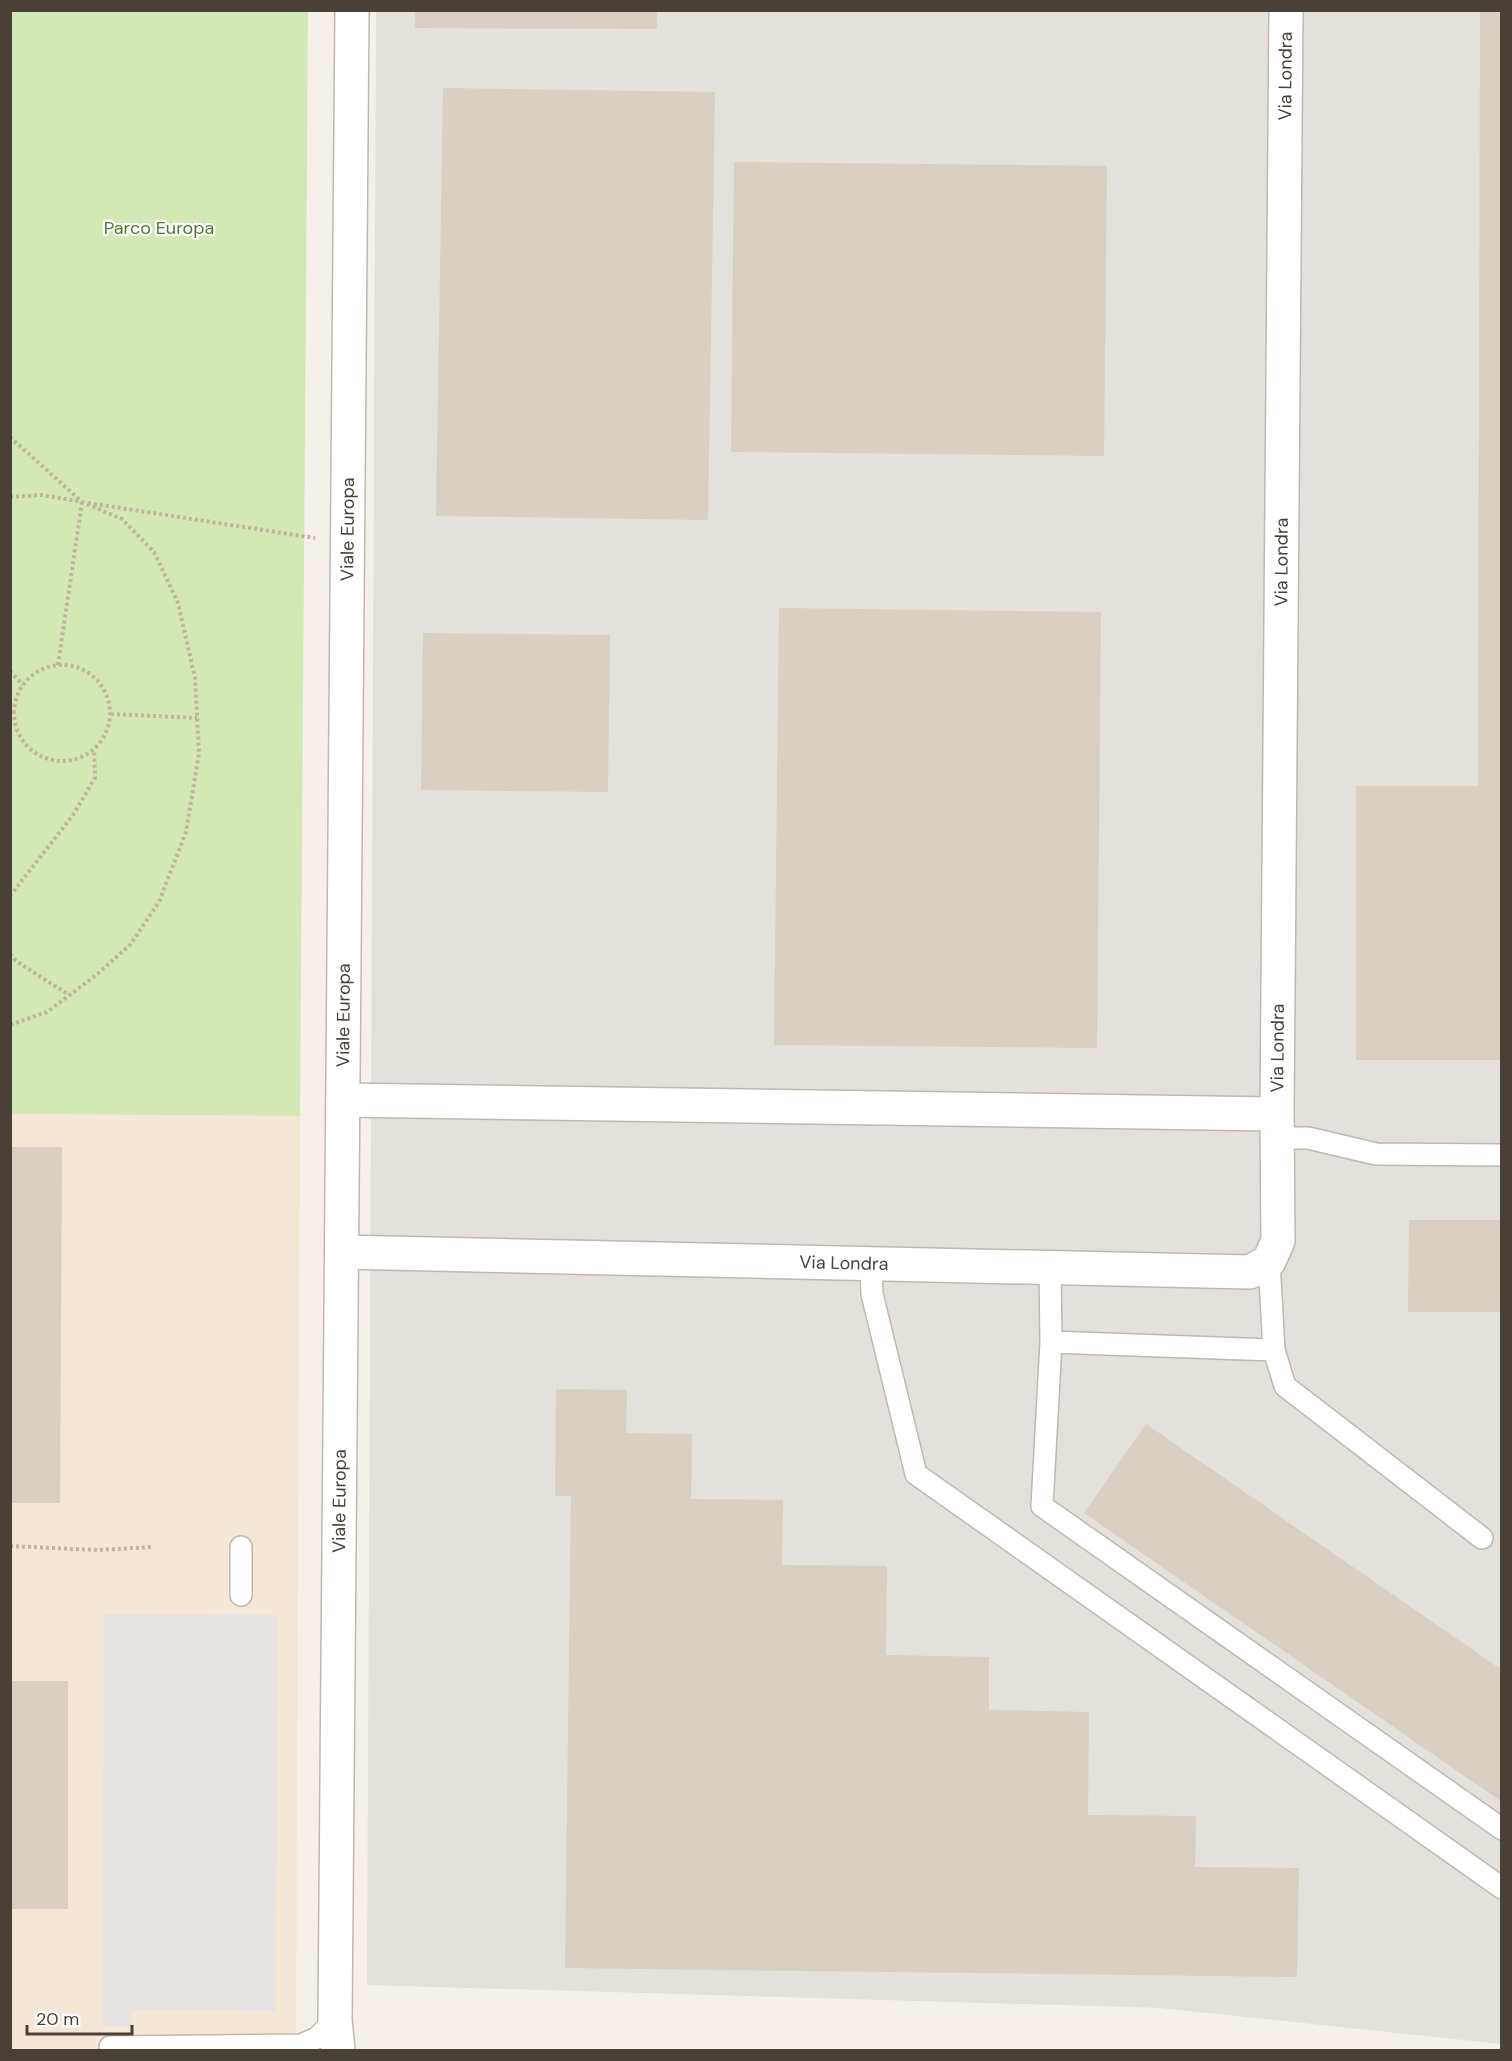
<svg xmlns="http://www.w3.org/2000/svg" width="1512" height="2061" font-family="'DM Sans',sans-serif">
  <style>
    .commercial { fill: #f5e7d6 }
    .industrial { fill: #e4e0db }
    .green { fill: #d3e8b4 }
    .parking { fill: #e6e4e1 }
    .building { fill: #d9cfc3 }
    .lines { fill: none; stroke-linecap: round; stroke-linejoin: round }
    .service-casing { stroke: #c0b8ad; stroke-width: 24 }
    .minor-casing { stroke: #c0b8ad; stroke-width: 36 }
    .tertiary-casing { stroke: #c0b8ad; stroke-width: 36 }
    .path { stroke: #c2b39e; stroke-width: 4; stroke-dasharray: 3 3; stroke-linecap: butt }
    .service { stroke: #fff; stroke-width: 21 }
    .minor { stroke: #fff; stroke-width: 33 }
    .tertiary { stroke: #fff; stroke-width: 33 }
    .labels { text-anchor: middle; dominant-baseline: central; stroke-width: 4.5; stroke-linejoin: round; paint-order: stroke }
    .street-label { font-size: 18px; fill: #494138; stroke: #fff }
    .park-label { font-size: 18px; fill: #4d7a2c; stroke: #fff }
  </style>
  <rect width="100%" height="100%" fill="#f5f1ea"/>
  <!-- commercial -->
  <path class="commercial" d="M11 1114 300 1116 296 2050H11Z"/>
  <!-- industrial -->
  <path class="industrial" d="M376 11H1501V2044L1160 2008 367 1985Z"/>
  <!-- green -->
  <path class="green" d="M11 10 308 11 300 1116 11 1114Z"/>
  <!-- parking -->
  <path class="parking" d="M104 1614 278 1615 276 2011 132 2010 131 2027H102Z"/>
  <!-- building -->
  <path class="building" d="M415 10H657V29L415 28Z
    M1480 10H1502V1060H1356V786H1478Z
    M443 88 715 92 708 520 436 516Z
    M734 162 1107 166 1104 456 731 452Z
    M779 608 1101 612 1097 1048 774 1045Z
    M423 633 610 635 608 792 421 790Z
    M10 1147H62L60 1503H10Z
    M1409 1220H1502V1312H1408Z
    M556 1389 627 1390 626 1433 692 1434 691 1499 783 1500 782 1565 887 1566 886 1655 989 1657V1710L1089 1712 1088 1815 1196 1816 1195 1867 1299 1868 1297 1977 565 1968 571 1496H555Z
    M1146 1424 1502 1670V1802L1084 1513Z
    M10 1681H68V1909H10Z"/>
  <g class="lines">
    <defs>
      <path id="service" d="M1277 1138H1308L1376 1154 1502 1155
        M1269 1261 1274 1350 1051 1342 1042 1506 1502 1829
        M871 1263 872 1294 916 1474 1502 1888
        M1050 1267 1051 1342
        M1274 1350 1285 1386 1482 1538
        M241 1547V1595
        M110 2047 301 2045 317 2038 335 2020"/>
      <g id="minor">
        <path id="s1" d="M1277 1114 1286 10"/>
        <path id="s2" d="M342 1252 1250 1272 1269 1261 1278 1241 1277 1114 343 1100"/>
      </g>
      <g id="tertiary">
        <path id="s3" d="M338 2050 335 2020 352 10"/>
      </g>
    </defs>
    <!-- service casing -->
    <use href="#service" class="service-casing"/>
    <!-- minor casing -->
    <use href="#minor" class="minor-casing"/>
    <!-- tertiary casing -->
    <use href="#tertiary" class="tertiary-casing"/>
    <!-- path -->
    <path class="path" d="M10 437 81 501
      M10 497 42 495 82 502 122 519 154 552 178 603 195 678 199 753 186 832 159 902 130 945 95 976 47 1012 10 1025
      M88 503 315 538
      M58 665 82 502
      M14 713a48 48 0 1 1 96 0a48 48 0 1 1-96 0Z
      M10 671 23 685
      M111 714 197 718
      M10 896 73 815 95 778 94 750
      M10 954 16 961 69 995
      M10 1546 97 1550 153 1547"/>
    <!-- service -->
    <use href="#service" class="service"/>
    <!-- minor -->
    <use href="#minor" class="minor"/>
    <!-- tertiary -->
    <use href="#tertiary" class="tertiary"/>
  </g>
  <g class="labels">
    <!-- street labels -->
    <g class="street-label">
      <text stroke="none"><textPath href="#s1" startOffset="1038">Via Londra</textPath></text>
      <text stroke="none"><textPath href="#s3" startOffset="1521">Viale Europa</textPath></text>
      <text stroke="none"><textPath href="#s1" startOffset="552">Via Londra</textPath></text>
      <text stroke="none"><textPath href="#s3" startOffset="1035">Viale Europa</textPath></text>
      <text stroke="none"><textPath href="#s1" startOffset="66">Via Londra</textPath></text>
      <text stroke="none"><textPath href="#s2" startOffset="502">Via Londra</textPath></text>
      <text stroke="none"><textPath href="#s3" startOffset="549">Viale Europa</textPath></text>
    </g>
    <!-- park labels -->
    <g class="park-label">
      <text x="159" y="228">Parco Europa</text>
    </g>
  </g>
  <!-- border -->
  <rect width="1512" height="2061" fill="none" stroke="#494138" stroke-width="24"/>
  <!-- scale -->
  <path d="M27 2025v9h105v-9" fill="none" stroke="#494138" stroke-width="3"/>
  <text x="36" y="2025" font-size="18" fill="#494138" stroke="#ffffff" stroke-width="4.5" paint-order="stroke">20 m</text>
</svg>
